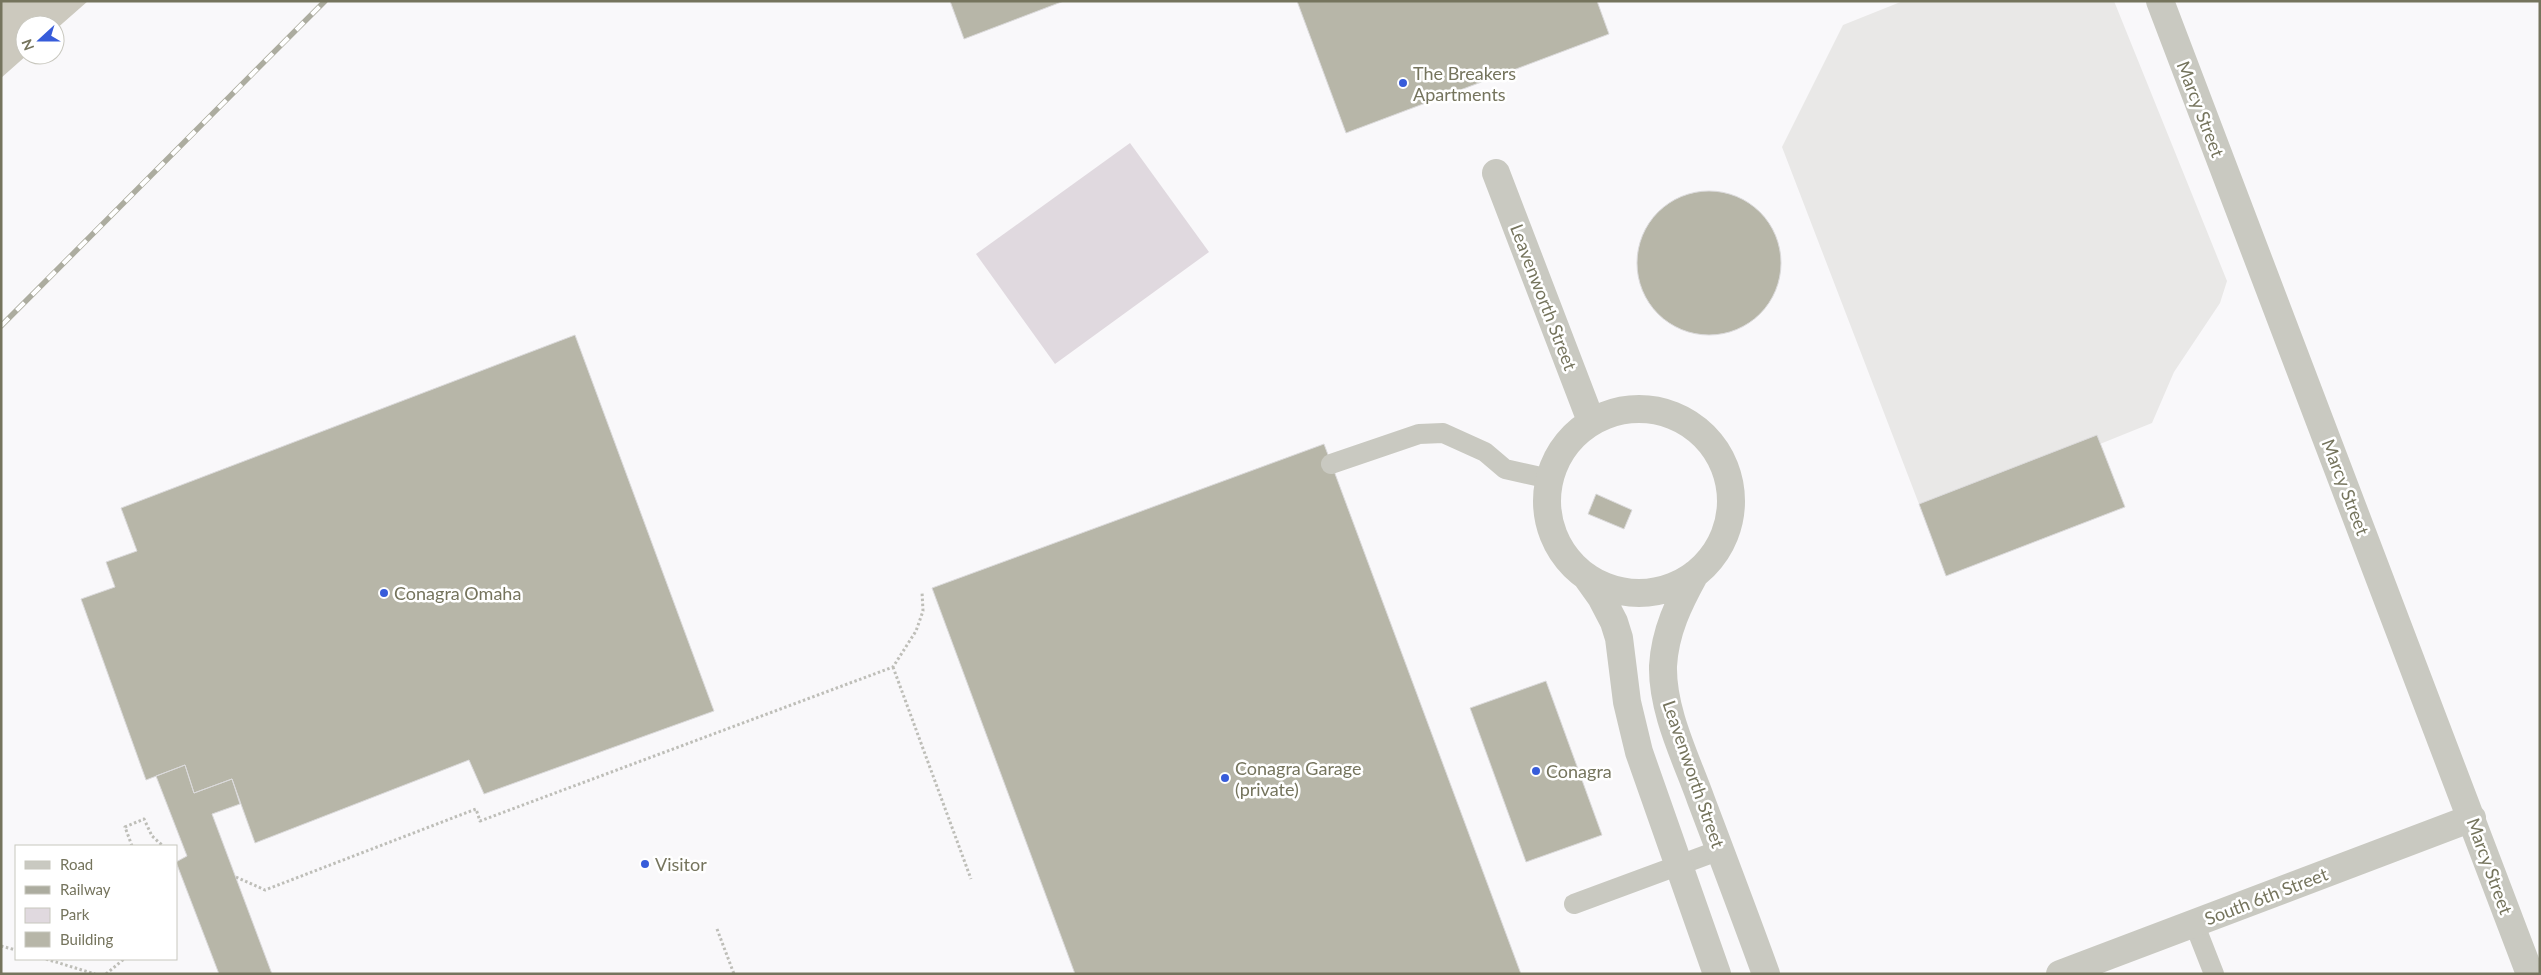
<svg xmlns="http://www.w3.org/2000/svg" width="2541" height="975" font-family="Lato,sans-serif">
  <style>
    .built { fill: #e9e8e7 }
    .green { fill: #e0d9df }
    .water { fill: #ccc9be }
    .building { fill: #b7b6a8; stroke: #dbdadb }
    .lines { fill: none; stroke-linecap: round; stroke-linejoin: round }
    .path { stroke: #bebeb8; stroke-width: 3; stroke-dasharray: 2.5 2.5; stroke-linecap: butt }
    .service { stroke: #c9c9c1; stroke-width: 20 }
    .minor { stroke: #c9c9c1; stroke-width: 28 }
    .rail-casing { stroke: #acac9f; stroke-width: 5.5 }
    .rail { stroke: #fff; stroke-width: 4; stroke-dasharray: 11; stroke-linecap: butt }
    .poi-dot { fill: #375cda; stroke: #fff; stroke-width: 2 }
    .labels { text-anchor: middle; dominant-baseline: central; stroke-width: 5; stroke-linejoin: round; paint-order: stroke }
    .poi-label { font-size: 18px; fill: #75745d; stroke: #fff; text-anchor: start }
    .street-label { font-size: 18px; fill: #75745d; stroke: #fff }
  </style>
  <rect width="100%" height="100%" fill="#f9f8fa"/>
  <path class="built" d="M1903 1H2114L2227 281 2220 303 2174 372 2152 423 2100 444 2097 435 1919 504 1782 147 1843 25Z"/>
  <path class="green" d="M1130 143 1209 252 1055 364 976 254Z"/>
  <path class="water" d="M1 1H88L55 30V25H25V55H27L1 78Z"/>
  <path class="building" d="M950 1H1064L964 39Z
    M1297 1H1597L1609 34 1346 133Z
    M1637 263a72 72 0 1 1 144 0a72 72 0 1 1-144 0Z
    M575 335 714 711 484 794 469 760 255 843 232 779 194 793 185 765 146 780 81 599 115 587 106 562 137 551 121 508Z
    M2097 435 2125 507 1946 576 1919 504Z
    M1324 444 1521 974H1075L932 588Z
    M1596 494 1632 510 1624 529 1588 514Z
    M1546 681 1602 835 1526 862 1470 708Z
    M185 765 194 793 232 779 240 804 212 814 272 974H219L176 862 187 856 156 776Z"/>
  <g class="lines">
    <path class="path" d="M893 667 971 879
      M132 846 125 827 144 819 152 836 163 846
      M236 877 265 890 476 809 480 821 893 667 916 631 923 611 922 592
      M717 929 734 974
      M1 946 16 950
      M46 959 95 974
      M106 974 124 959"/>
    <path class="service" d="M1331 464 1419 434 1443 433 1485 452 1505 469 1550 479
      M1574 904 1720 850
      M2194 923 2214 974"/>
    <path class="minor" d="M2160 1 2530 974
      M1496 173 1591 421
      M1547 501a92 92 0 1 1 184 0a92 92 0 1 1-184 0Z
      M1695 574C1679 603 1665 631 1663 666 1662 711 1686 758 1701 800 1723 858 1745 916 1766 974
      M1586 576 1601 597 1614 622 1619 638 1627 702 1639 752 1717 974
      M2060 974 2472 818"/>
    <g class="rail-casing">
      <path id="rail" d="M1 326 325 1"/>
    </g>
    <use href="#rail" class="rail"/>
  </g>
  <g class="poi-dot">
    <circle cx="1403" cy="83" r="5"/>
    <circle cx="384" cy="593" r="5"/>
    <circle cx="1536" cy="771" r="5"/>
    <circle cx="1225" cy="778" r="5"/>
    <circle cx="645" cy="864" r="5"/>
  </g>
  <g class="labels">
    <g class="poi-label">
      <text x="1413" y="73">The Breakers<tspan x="1413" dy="21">Apartments</tspan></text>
      <text x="394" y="593">Conagra Omaha</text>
      <text x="1235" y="768">Conagra Garage<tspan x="1235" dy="21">(private)</tspan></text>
      <text x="1546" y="771">Conagra</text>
      <text x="655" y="864">Visitor</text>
    </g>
    <g class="street-label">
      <text transform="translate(2201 109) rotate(69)">Marcy Street</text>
      <text transform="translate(1544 297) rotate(69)">Leavenworth Street</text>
      <text transform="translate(2346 487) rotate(69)">Marcy Street</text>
      <text transform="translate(1694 774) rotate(71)">Leavenworth Street</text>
      <text transform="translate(2490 866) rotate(70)">Marcy Street</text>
      <text transform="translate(2266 896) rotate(-21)">South 6th Street</text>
    </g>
  </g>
  <rect width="2541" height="975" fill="none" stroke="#75745d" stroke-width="5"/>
  <rect x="15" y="845" width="162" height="115" fill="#ffffff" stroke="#c8c7be"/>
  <rect x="25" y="861" width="25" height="8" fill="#c9c9c1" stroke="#c8c7be"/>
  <text x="60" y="870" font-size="15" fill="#75745d">Road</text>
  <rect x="25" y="886" width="25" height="8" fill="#acac9f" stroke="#c8c7be"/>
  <text x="60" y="895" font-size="15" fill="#75745d">Railway</text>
  <rect x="25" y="908" width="25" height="15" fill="#e0d9df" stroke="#c8c7be"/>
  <text x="60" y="920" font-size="15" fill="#75745d">Park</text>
  <rect x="25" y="932" width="25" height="15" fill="#b7b6a8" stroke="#c8c7be"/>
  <text x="60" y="945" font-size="15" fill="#75745d">Building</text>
  <g transform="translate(40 40) rotate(249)"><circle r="24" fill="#ffffff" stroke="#c8c7be"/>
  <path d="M0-4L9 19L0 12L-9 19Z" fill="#375cda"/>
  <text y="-8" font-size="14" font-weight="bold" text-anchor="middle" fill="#75745d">N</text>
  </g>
</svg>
